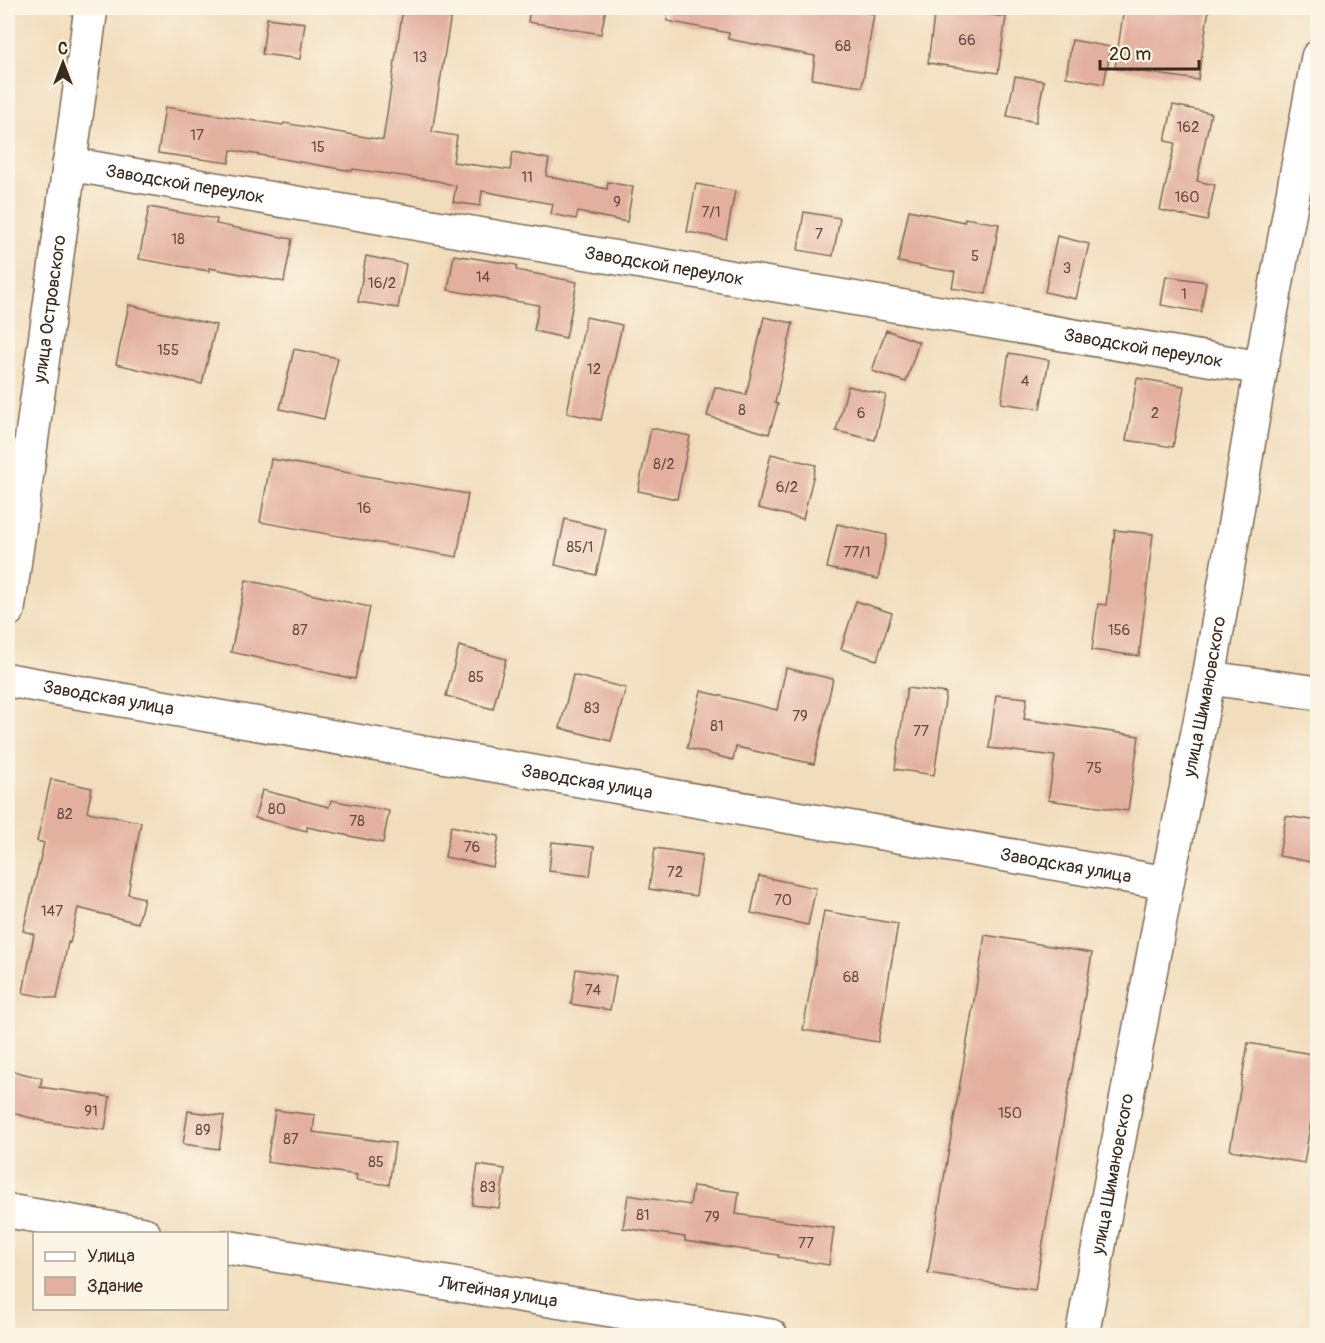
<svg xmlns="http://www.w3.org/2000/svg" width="1325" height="1343" font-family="Pangolin,sans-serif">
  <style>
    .building { fill: #e3b0a0 }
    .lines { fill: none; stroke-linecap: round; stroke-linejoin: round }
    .minor-casing { stroke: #7b6955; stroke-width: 36 }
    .minor { stroke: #fff; stroke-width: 33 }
    .labels { text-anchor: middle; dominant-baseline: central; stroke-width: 4.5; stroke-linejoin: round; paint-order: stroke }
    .number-label { font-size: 15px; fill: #654c3e }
    .street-label { font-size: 18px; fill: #3b2a1e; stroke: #fcf5e5 }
  </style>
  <rect width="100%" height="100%" fill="#fcf5e5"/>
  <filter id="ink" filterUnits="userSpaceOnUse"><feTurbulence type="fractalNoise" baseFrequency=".0167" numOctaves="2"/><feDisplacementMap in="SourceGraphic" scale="12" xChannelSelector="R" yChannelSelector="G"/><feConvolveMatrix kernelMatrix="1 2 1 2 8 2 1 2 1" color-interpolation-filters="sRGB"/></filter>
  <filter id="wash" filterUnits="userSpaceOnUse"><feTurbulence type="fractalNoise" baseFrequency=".008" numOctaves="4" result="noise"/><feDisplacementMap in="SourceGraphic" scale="24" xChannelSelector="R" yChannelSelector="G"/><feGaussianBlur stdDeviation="1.35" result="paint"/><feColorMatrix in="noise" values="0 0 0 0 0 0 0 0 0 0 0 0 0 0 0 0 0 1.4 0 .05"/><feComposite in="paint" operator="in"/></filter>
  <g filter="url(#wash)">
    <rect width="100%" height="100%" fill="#f1ddbc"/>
    <g id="blocks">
      <path class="building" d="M403 8H452L432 132 457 136 453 162 510 170 513 152 549 159 546 176 607 189 608 182 633 187 627 222 578 212 576 219 551 214 553 204 482 191 480 206 453 202 456 186 438 181 353 169 352 171 231 150 229 163 158 153 165 107 283 125 284 123 383 140Z
        M530 8H606L601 34 528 22Z
        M668 8H836L874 14 862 87 812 79 815 56 728 39 729 33 667 21Z
        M935 8 1006 17 998 73 928 63Z
        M1124 8H1209L1198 80 1115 68Z
        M267 18 305 23 300 59 262 54Z
        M1072 40 1111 47 1104 84 1066 77Z
        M1015 76 1044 81 1036 122 1007 116Z
        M1173 105 1211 113 1197 181 1215 185 1207 221 1160 210 1175 143 1165 141Z
        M696 184 735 191 726 239 687 232Z
        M149 207 217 219 216 224 292 239 284 282 209 268V271L139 259Z
        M909 210 964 222 965 218 999 224 986 294 952 288 955 272 898 262Z
        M804 212 840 218 833 256 798 250Z
        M1057 236 1089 244 1076 299 1045 292Z
        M454 255 517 265 516 270 577 282 566 338 534 331 539 305 448 290Z
        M366 256 406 264 398 308 358 302Z
        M1166 276 1206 282 1201 312 1161 305Z
        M129 305 216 325 202 384 116 364Z
        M586 317 622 325 601 420 567 413Z
        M764 317 793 323 775 403 778 404 769 434 707 416 715 387 746 395Z
        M886 330 919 342 906 382 872 371Z
        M294 349 338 358 324 419 280 409Z
        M1009 353 1049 360 1040 409 1001 403Z
        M1137 378 1184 386 1173 447 1126 440Z
        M848 386 886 395 875 440 836 431Z
        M651 428 690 436 677 499 638 491Z
        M771 454 816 465 803 519 758 508Z
        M271 459 468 494 457 557 260 522Z
        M565 519 606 529 596 575 555 565Z
        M837 524 887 535 878 579 827 568Z
        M1115 530 1153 534 1139 656 1092 650 1098 604 1106 605Z
        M246 580 370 607 355 679 231 652Z
        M856 601 892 613 877 660 841 649Z
        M459 646 506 659 493 709 446 696Z
        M786 668 833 679 814 764 736 747 733 760 687 748 701 691 777 710Z
        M573 675 626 688 611 741 560 728Z
        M907 688 946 693 934 775 895 769Z
        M996 695 1027 698 1024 719 1139 736 1128 811 1048 800 1055 756 989 748Z
        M51 779 92 788 87 812 141 822 128 894 144 898 138 923 78 908 70 943 68 942 57 999 23 993 34 934 23 931 44 843 37 841Z
        M262 790 329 807 331 800 389 811 383 843 307 827V831L255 818Z
        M1286 816 1317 821V863L1279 856Z
        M451 826 499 836 493 867 445 857Z
        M552 842 594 847 590 876 549 871Z
        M655 848 702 855 696 896 649 889Z
        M759 876 816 888 808 925 751 913Z
        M824 911 898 924 878 1042 803 1030Z
        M985 935 1092 953 1035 1290 928 1273Z
        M576 969 616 976 610 1010 571 1004Z
        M1248 1043 1317 1055V1084L1304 1163 1230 1150Z
        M8 1070 42 1078 40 1087 110 1097 105 1130 47 1122 8 1112Z
        M275 1110 315 1115 313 1132 395 1143 389 1185 356 1180 357 1175 267 1162Z
        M188 1111 224 1116 219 1149 183 1144Z
        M478 1165 505 1169 499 1208 472 1205Z
        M693 1186 739 1192 736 1214 834 1228 829 1265 778 1257 779 1255 685 1241V1237L623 1228 628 1195 690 1205Z"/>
    </g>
  </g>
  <g filter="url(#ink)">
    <use href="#blocks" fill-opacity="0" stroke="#7b6955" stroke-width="1.5"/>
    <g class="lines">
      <g class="minor-casing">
        <g id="minor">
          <path id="s1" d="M69 164 1261 368"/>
          <path id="s2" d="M8 610 91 8"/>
          <path d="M1209 678 1318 693"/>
          <path id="s3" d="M8 680 1167 883"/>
          <path d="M8 1211 144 1234"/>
          <path id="s4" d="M226 1247 771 1336"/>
          <path id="s5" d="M1082 1336 1167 883 1209 678 1261 368 1318 57"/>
        </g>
      </g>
      <use href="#minor" class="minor"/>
    </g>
  </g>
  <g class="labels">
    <g class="number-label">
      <text x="967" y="40">66</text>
      <text x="843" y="46">68</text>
      <text x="420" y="57">13</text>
      <text x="1188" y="127">162</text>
      <text x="197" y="135">17</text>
      <text x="318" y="147">15</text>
      <text x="527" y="177">11</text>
      <text x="1187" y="197">160</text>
      <text x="617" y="202">9</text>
      <text x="711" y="212">7/1</text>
      <text x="819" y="234">7</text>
      <text x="178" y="239">18</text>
      <text x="975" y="256">5</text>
      <text x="1067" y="268">3</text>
      <text x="483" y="277">14</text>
      <text x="382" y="283">16/2</text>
      <text x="1184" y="294">1</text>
      <text x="168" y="350">155</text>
      <text x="594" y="369">12</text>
      <text x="1025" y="381">4</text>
      <text x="742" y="410">8</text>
      <text x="861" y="413">6</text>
      <text x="1155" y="413">2</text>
      <text x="664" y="464">8/2</text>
      <text x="787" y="487">6/2</text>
      <text x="364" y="508">16</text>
      <text x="580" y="547">85/1</text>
      <text x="857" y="552">77/1</text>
      <text x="300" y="630">87</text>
      <text x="1119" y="630">156</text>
      <text x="476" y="677">85</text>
      <text x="592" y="708">83</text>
      <text x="800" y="716">79</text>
      <text x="717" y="726">81</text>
      <text x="921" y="731">77</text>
      <text x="1094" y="768">75</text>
      <text x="277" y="809">80</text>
      <text x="65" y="814">82</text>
      <text x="357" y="821">78</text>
      <text x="472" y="847">76</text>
      <text x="675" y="872">72</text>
      <text x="783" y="900">70</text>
      <text x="52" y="911">147</text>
      <text x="851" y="977">68</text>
      <text x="593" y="990">74</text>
      <text x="91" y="1111">91</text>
      <text x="1010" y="1113">150</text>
      <text x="203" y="1130">89</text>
      <text x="291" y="1139">87</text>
      <text x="376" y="1162">85</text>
      <text x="488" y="1187">83</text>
      <text x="643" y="1215">81</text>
      <text x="712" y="1217">79</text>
      <text x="806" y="1243">77</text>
    </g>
    <g class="street-label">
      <text stroke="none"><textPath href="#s1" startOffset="118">Заводской переулок</textPath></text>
      <text stroke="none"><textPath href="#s1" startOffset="604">Заводской переулок</textPath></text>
      <text stroke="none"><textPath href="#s2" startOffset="304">улица Островского</textPath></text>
      <text stroke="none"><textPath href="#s1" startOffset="1090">Заводской переулок</textPath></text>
      <text stroke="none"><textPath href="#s3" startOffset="102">Заводская улица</textPath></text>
      <text stroke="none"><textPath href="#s5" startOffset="651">улица Шимановского</textPath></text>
      <text stroke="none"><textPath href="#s3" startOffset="588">Заводская улица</textPath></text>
      <text stroke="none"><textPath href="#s3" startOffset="1074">Заводская улица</textPath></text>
      <text stroke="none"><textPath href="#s5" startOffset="165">улица Шимановского</textPath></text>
      <text stroke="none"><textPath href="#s4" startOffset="276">Литейная улица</textPath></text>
    </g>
  </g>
  <rect width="1325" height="1343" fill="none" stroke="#fcf5e5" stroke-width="30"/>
  <rect x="33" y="1232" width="195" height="78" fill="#fcf5e5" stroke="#afa495" stroke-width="1.5"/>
  <rect x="45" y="1252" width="30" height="9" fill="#ffffff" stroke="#afa495" stroke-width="1.5"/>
  <text x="87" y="1262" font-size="18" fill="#3b2a1e">Улица</text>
  <rect x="45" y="1277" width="30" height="18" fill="#e3b0a0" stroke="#afa495" stroke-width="1.5"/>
  <text x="87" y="1292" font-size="18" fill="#3b2a1e">Здание</text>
  <g transform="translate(63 63)" stroke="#fcf5e5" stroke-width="4.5" paint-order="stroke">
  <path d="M0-4.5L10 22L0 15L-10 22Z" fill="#3b2a1e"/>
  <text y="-9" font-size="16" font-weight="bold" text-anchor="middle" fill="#3b2a1e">С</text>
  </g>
  <path d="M1100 60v9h99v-9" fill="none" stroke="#3b2a1e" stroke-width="3"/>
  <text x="1109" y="60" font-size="18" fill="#3b2a1e" stroke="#fcf5e5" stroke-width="4.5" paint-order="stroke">20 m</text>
</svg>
